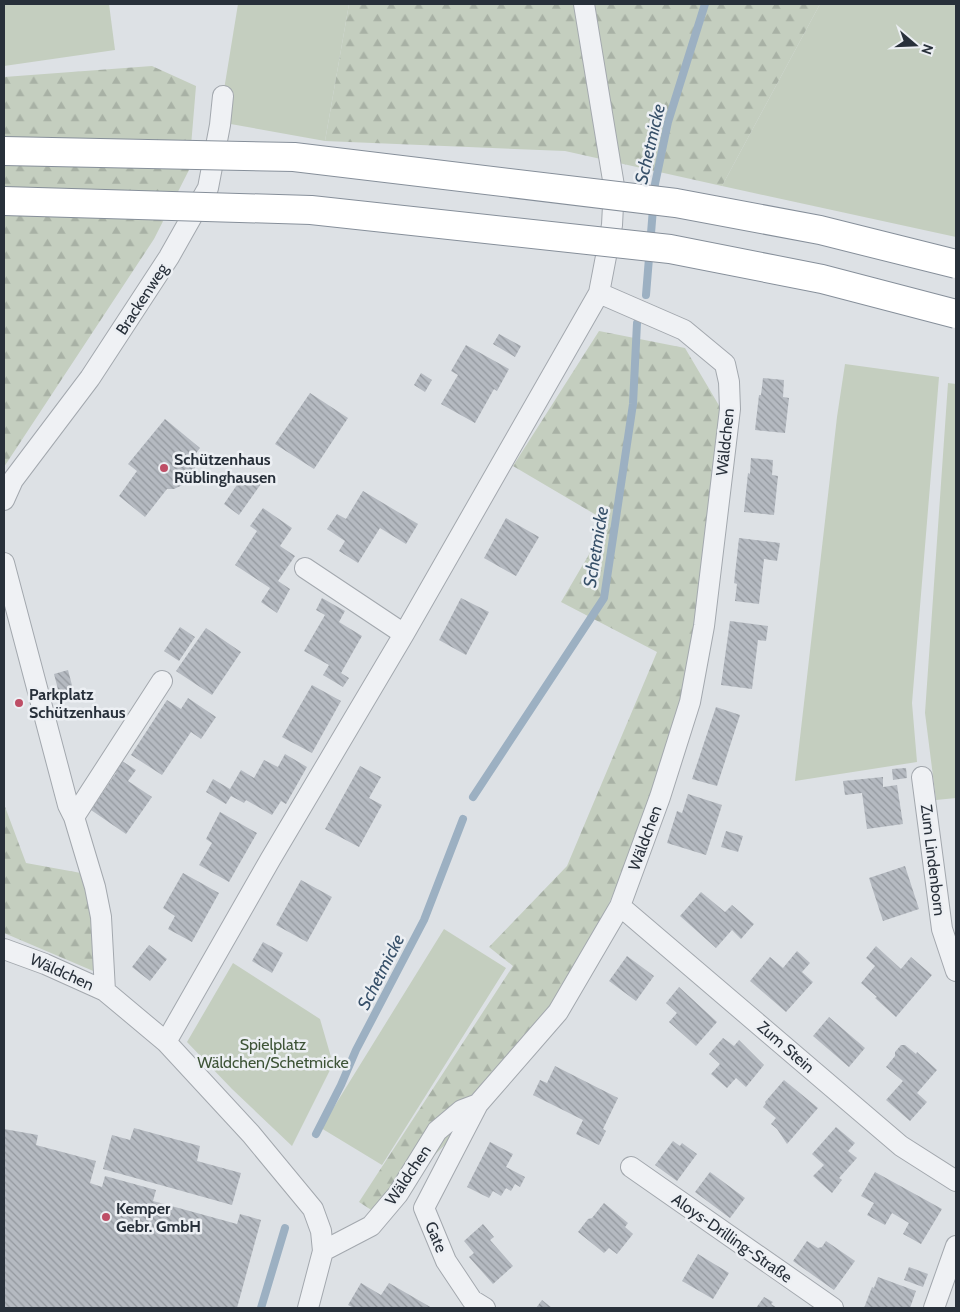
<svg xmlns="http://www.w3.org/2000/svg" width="960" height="1312" font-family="Cabin,sans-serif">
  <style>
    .green { fill: #c4cebf }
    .forest { fill: url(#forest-firs) }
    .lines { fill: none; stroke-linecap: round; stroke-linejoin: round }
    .stream { stroke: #9cb0c2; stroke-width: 8 }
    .building { fill: url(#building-back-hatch) }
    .street-casing { stroke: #a3a8ae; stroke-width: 22 }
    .street { stroke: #eff1f4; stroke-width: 20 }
    .highway-bridge-casing { stroke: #868f9a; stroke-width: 30; stroke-linecap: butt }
    .highway-bridge { stroke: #fff; stroke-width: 28 }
    .poi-dot { fill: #be4e66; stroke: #eceff3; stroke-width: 2 }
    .labels { text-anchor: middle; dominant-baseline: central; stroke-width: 5; stroke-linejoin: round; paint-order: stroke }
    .street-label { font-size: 16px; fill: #28303a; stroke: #eceff3 }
    .poi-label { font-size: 16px; font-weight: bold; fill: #28303a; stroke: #eceff3; text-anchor: start }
    .park-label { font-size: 16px; fill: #3e5437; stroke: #eceff3 }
    .water-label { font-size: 18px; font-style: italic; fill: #375069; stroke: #eceff3 }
  </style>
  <defs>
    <pattern id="forest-firs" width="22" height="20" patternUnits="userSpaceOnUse" patternTransform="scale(1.25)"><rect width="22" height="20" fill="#c4cebf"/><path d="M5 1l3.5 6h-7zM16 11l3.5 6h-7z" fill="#a8b1a5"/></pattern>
    <pattern id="building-back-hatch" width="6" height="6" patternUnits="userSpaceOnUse" patternTransform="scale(1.25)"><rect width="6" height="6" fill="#b5bac1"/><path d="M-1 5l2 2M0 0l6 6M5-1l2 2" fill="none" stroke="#93989e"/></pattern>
  </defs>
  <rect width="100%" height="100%" fill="#dde1e5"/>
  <path class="green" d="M4 4H109L115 50 4 66Z
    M238 4H349L325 141 225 123 223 96Z
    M820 4H956V237L722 186Z
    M845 364 939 377 912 703 917 762 795 781 837 417Z
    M948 383 956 384V798L936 800 925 713Z
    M444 929 506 968 382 1165 321 1128Z
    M233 963 320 1019 333 1064 292 1146 232 1089 187 1042Z"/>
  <path class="forest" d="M349 4H820L722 186 565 151 325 141Z
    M152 66 196 86 189 170 154 239 4 467V77Z
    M599 331 685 348 724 414 693 691 633 851 560 1010 475 1115 376 1213 359 1202 513 966 489 947 567 866 657 652 561 602 608 522 513 466Z
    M4 804 26 863 81 873 94 918 105 976 4 933Z"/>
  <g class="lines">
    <path class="stream" d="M646 295 655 184 668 122 705 4
      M473 797 604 598 633 404 637 323
      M316 1134 341 1085 356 1050 424 920 463 819
      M261 1308 285 1228"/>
  </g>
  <path class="building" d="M499 334 521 346 515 357 493 344Z
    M466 345 509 369 497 391 494 389 475 423 441 404 458 375 451 371Z
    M421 373 432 380 425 392 414 385Z
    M763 378 784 380 783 397 789 398 785 433 755 430 759 395H761Z
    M310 393 348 418 314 469 275 444Z
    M165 419 200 448 194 456 196 464 193 475 187 483 174 489H167L145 517 119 496 137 471 128 464Z
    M751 458 773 460 772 475 778 476 774 515 744 512 748 473 750 474Z
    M245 473 261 484 239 515 224 504Z
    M363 491 418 524 406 544 380 528 358 563 339 551 345 541 327 529 337 514 346 519Z
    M263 508 292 528 280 546 295 556 278 581 290 589 277 613 261 602 270 588 235 565 257 531 250 526Z
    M506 518 539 537 516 576 484 558Z
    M739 538 780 543 777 561 764 559 759 604 735 601 737 584 734 583Z
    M322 598 345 611 339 622 362 636 341 673 349 678 343 687 323 675 329 665 304 651 325 615 316 610Z
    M461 598 489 612 466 655 439 640Z
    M730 621 768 626 766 641 758 640 752 689 721 685Z
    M180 627 195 637 179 661 164 651Z
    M206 628 241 652 212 695 176 671Z
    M68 670 74 693 60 697 54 674Z
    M312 685 341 701 312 753 282 737Z
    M188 698 216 717 201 739 191 732 162 775 131 755 167 700 181 709Z
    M716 707 740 715 717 786 692 779Z
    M285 754 307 767 286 804 281 801 272 815 246 800 244 803 231 796 226 804 206 792 213 779 230 789 241 770 254 778 264 760 278 767Z
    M119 759 136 770 128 781 152 797 126 834 91 810 116 773 111 771Z
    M360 766 381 777 369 798 382 805 359 847 325 829Z
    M906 768 907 778 893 780 892 769Z
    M883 777V787L897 785 903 824 867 829 862 793 845 795 843 781Z
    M688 794 722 805 706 855 667 843 677 811 682 813Z
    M220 812 257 833 229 882 199 865 212 843 206 839Z
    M726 831 743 836 738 852 721 847Z
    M905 866 919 909 883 921 869 878Z
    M183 873 219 893 192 942 168 929 175 916 163 908Z
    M301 880 332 897 307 942 276 925Z
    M701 892 725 912 732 905 754 924 741 939 732 930 716 948 680 916Z
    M263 942 283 953 272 973 252 961Z
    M149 945 167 959 150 981 132 967Z
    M876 946 901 969 911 957 932 975 896 1017 875 998 877 997 861 983 875 966 866 958Z
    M797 951 810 963 802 972 813 982 786 1012 750 981 770 957 783 968Z
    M627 956 654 976 636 1001 609 981Z
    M679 987 717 1022 696 1046 669 1022 677 1013 666 1003Z
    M829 1017 865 1048 849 1067 813 1036Z
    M723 1038 734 1046 739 1040 764 1065 746 1087 736 1078 727 1088 711 1074 720 1064 709 1054Z
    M901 1045H905L916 1054 917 1052 937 1070 917 1093 927 1102 910 1121 886 1100 903 1081 886 1067 895 1056V1052Z
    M555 1066 618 1098 603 1129 606 1131 599 1145 576 1134 583 1120 533 1095 540 1080 547 1083Z
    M784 1080 818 1108 787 1144 777 1129 771 1124 776 1118 763 1107 766 1103 765 1102Z
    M836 1127 855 1143 848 1151 857 1158 839 1178 842 1180 832 1193 813 1176 824 1165 812 1154Z
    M134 1128 200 1146 197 1161 241 1173 232 1205 103 1169 112 1135 130 1140Z
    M4 1129 38 1135 36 1145 96 1161 90 1183 102 1187 105 1176 156 1190 153 1201 237 1224 240 1214 261 1220 237 1308H4Z
    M673 1141 680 1146 682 1143 697 1154 677 1181 655 1165Z
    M490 1142 513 1154 506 1167 525 1177 520 1187 515 1184 511 1191 506 1188 501 1196 493 1191 489 1198 467 1187Z
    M710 1172 745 1198 730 1218 695 1192Z
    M875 1172 942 1209 921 1244 903 1234 909 1223 892 1213 885 1225 867 1215 874 1203 861 1196Z
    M604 1203 628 1223 625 1227 633 1234 617 1254 609 1248 604 1253 578 1232 588 1219 592 1218Z
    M483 1224 494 1237 490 1240 513 1266 493 1284 469 1257 474 1253 464 1241Z
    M807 1241 818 1248 822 1247 826 1241 855 1261 834 1290 793 1261Z
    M698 1254 729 1273 713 1299 682 1281Z
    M909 1267 928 1274 923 1287 904 1280Z
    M878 1277 916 1291 910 1308H864L872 1287 874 1288Z
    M361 1283 381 1295 389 1283 432 1308H354L348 1305Z
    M764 1297 773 1302 771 1304 777 1308H756Z
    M542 1300 552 1308H536Z"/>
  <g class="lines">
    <g class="street-casing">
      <path id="street" d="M4 500 13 480 90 378 169 257 208 188 220 125 223 96
        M4 563 68 805 74 817 95 887 101 917 105 991
        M305 568 404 634
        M922 777 942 929 956 971
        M74 817 162 681
        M620 906 901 1146 956 1181
        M4 949 45 964 105 991 166 1042 251 1134 313 1209 321 1231 323 1251 308 1308
        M166 1042 270 860 404 634 599 293 612 225 614 186 584 4
        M478 1104 424 1208 446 1261 472 1300 485 1308
        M631 1167 833 1308
        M323 1251 371 1226 398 1194 437 1131 462 1110 478 1104 558 1012 620 906 660 797 690 702 704 626 730 409 729 382 725 364 684 330 599 293
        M934 1308 956 1246"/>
    </g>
    <use href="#street" class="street"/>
    <g class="highway-bridge-casing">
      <path id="highway-bridge" d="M4 151 294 157 676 203 820 230 956 264
        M4 201 311 210 670 249 822 279 956 314"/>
    </g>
    <use href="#highway-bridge" class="highway-bridge"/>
  </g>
  <g class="poi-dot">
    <circle cx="164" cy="468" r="5"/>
    <circle cx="19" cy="703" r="5"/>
    <circle cx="106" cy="1217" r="5"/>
  </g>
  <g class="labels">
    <g class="street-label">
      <text transform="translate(142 299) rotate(-57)">Brackenweg</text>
      <text transform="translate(725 442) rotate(-84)">Wäldchen</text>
      <text transform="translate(645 838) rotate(-70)">Wäldchen</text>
      <text transform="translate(933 860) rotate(83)">Zum Lindenborn</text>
      <text transform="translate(62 972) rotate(24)">Wäldchen</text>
      <text transform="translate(786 1047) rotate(41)">Zum Stein</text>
      <text transform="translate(408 1175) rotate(-56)">Wäldchen</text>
      <text transform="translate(436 1237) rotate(67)">Gate</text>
      <text transform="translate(732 1238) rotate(35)">Aloys-Drilling-Straße</text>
    </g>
    <g class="poi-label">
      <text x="174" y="459">Schützenhaus<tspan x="174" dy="18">Rüblinghausen</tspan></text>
      <text x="29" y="694">Parkplatz<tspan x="29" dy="18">Schützenhaus</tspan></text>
      <text x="116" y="1208">Kemper<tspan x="116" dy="18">Gebr. GmbH</tspan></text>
    </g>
    <g class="park-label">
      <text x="273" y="1044">Spielplatz<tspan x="273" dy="18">Wäldchen/Schetmicke</tspan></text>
    </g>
    <g class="water-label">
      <text transform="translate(650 144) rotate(-77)">Schetmicke</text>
      <text transform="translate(596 547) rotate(-81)">Schetmicke</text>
      <text transform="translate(381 972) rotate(-63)">Schetmicke</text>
    </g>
  </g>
  <rect width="960" height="1312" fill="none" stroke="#28303a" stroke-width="10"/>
  <g transform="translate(915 45) rotate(109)" stroke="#eceff3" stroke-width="4" paint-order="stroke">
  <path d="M0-4L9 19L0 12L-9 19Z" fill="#28303a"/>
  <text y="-8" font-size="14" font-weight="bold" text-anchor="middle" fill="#28303a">N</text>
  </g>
</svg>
